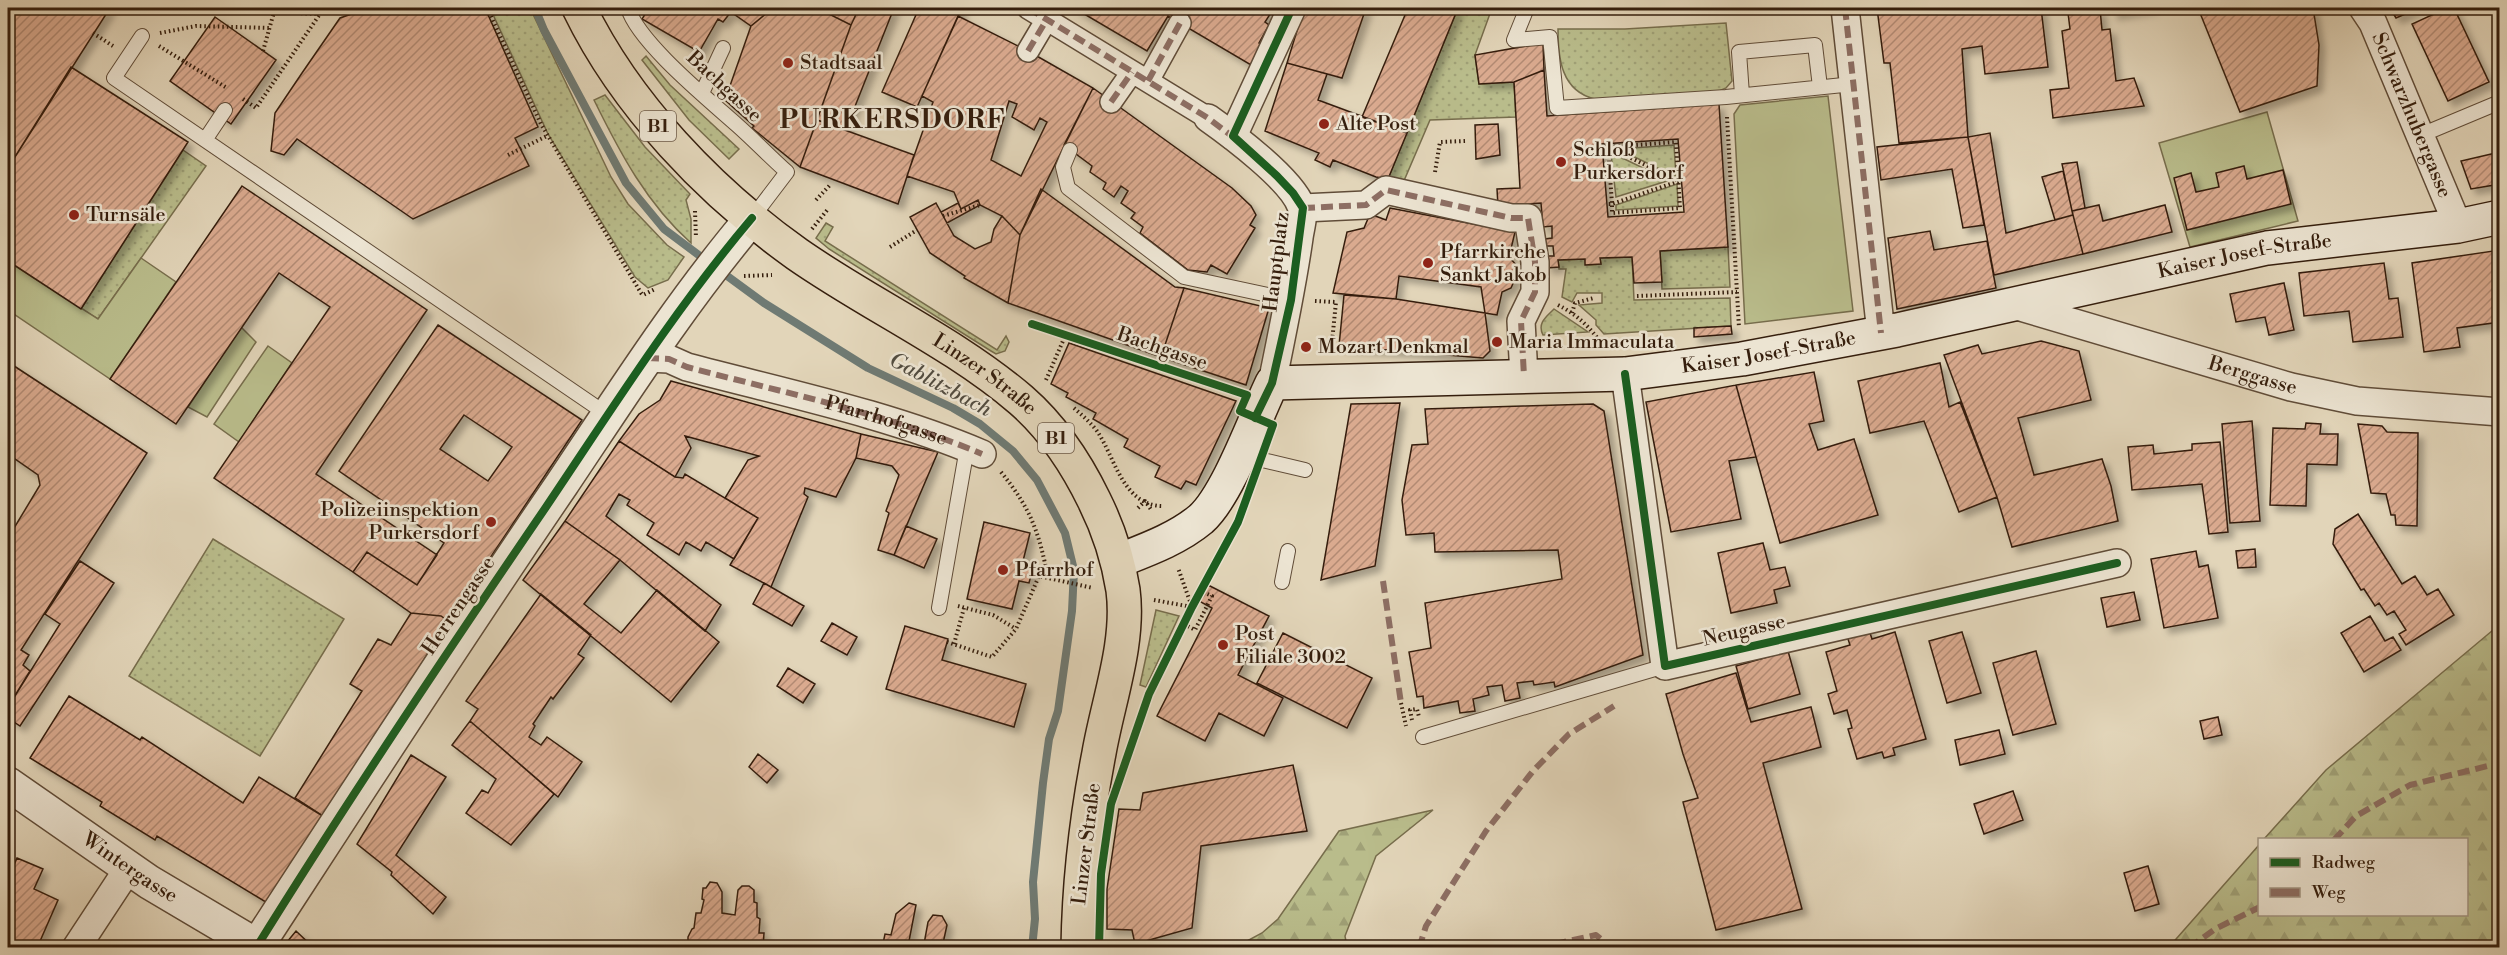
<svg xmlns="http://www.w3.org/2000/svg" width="2507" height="955" font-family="'Libre Bodoni',serif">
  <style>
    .grass { fill: url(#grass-dots); stroke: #776d4c; stroke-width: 1.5 }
    .forest { fill: url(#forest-firs); stroke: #776d4c; stroke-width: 1.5 }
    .garden { fill: #b9bc8b; stroke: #776d4c; stroke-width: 1.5 }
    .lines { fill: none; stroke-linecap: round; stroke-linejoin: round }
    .stream { stroke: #6f7a73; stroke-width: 8 }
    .building { fill: url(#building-hatch); stroke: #351e0d; stroke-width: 1.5; fill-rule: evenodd; filter: url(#shadow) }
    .service-casing { stroke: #604c38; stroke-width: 16 }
    .pedestrian-casing { stroke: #604c38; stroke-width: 24 }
    .minor-casing { stroke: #604c38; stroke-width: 30 }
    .tertiary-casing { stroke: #604c38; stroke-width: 36 }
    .secondary-casing { stroke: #351e0d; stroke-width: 36 }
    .primary-casing { stroke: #351e0d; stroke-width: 36 }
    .path { stroke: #351e0d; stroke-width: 4; stroke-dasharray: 1.5 3; stroke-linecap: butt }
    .service { stroke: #ece4d2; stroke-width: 14 }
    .pedestrian { stroke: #ece4d2; stroke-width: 21 }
    .minor { stroke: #ece4d2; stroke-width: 27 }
    .tertiary { stroke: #ece4d2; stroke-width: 33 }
    .secondary { stroke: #ece4d2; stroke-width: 33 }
    .primary { stroke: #e2d5b9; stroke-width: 33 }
    .quiet { stroke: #8d6e63; stroke-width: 6; stroke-dasharray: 12 6; stroke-linecap: butt }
    .cycleway-casing { stroke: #ece4d2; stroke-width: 11 }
    .cycleway { stroke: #1b5e20; stroke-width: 8 }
    .poi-dot { fill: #8f2418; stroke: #ece4d2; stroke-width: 2 }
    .labels { text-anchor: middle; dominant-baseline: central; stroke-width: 5; stroke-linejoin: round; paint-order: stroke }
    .shield { fill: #ece4d2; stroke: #6c5948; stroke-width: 1.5 }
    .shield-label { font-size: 18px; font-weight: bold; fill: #351e0d }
    .poi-label { font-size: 20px; fill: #351e0d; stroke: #ece4d2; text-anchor: start }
    .street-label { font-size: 20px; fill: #351e0d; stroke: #ece4d2 }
    .water-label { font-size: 21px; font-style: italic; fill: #524c40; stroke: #ece4d2 }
    .district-label { font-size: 26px; font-weight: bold; letter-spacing: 1.5px; fill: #351e0d; stroke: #ece4d2 }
  </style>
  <defs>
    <pattern id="grass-dots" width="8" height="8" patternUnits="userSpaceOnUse" patternTransform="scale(1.5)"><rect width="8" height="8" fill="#b9bc8b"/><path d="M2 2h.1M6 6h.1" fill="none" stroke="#a0a177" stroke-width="1.8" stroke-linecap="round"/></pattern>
    <pattern id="forest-firs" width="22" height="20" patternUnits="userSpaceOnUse" patternTransform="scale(1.5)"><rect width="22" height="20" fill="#b9bc8b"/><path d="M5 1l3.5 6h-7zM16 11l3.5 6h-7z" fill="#a0a177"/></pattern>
    <pattern id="building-hatch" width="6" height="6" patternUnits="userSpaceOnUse" patternTransform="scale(1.5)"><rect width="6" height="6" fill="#daaa8f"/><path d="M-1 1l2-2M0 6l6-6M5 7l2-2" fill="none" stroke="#b28a73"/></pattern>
    <filter id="shadow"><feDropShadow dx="5.5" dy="5.5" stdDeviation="3" flood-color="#0004"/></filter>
  </defs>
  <rect width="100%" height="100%" fill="#e2d5b9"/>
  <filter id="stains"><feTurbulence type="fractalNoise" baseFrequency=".00333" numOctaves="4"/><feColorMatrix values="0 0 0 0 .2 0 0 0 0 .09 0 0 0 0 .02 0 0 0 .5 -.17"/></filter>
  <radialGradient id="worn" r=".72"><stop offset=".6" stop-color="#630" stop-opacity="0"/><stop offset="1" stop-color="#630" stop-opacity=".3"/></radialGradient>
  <path class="grass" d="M490 8H530L611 177 628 204 667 245 684 257 668 280 648 288 635 277 548 134Z
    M1458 8H1492L1475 55 1479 84 1514 82 1516 117 1430 120 1403 183 1388 179Z
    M1726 23 1732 81 1726 88 1717 92 1595 99C1561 91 1558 58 1558 29H1625Z
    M646 56 670 85 739 149 729 159 689 120 642 60Z
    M605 95 645 147 690 194 686 200 691 219V243C647 204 620 153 594 100Z
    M1674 145 1676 177 1618 149Z
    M183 150 206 166 98 319 81 309Z
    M1612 153 1666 179 1667 181 1616 197 1611 154Z
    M1677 184 1678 206 1616 210V205Z
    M826 223 833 227 825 241 997 350 1006 336 1009 342 1005 351 996 354 991 351 829 249 816 238Z
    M1728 247 1730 287 1662 289 1660 251Z
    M1632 257 1634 300 1730 298 1731 326 1604 334 1596 325V320L1579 305 1602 303V293H1577L1572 302 1562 297 1566 269H1559L1558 260 1585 259 1586 265 1601 264 1600 258Z
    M1554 309 1588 332 1543 335C1537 323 1546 317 1554 309Z
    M213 539 344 619 260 756 129 676Z
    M1156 610 1179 616 1146 687 1140 685Z"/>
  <path class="forest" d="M2499 625V947H2169L2259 845 2260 914H2466V840L2264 839 2326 770Z
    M1433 810 1376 856 1345 936 1347 947H1236L1262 933 1278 919 1339 831Z"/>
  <path class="garden" d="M1828 96 1853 311 1745 324 1734 114 1740 105Z
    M2267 112 2298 221 2190 247 2159 143Z
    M141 258 176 282 110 379 8 310V261L98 319Z
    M241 327 256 342 207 417 188 407Z
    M268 346 292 363 239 442 214 424Z"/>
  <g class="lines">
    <path class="stream" d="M535 8 544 30 626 183 664 229 708 262
      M719 270 764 303 868 368 953 408 980 424 1013 451 1037 480 1065 533 1074 570 1072 611 1058 711 1049 739 1043 783 1033 882 1035 919 1032 948"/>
  </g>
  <path class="building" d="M10 8H110L8 168V11Z
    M369 8H485L538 127 515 138 529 166 413 219 297 139 284 155 271 151 275 113 302 73 340 18Z
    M649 8H734L723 22 718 19 699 52 642 19Z
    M734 8H769L768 12 751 26 731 12Z
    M769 8H817L851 25 800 167 752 128 754 126 725 100 751 26 768 12Z
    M817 8H859L851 25Z
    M859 8H894L846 129 817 120 851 25Z
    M919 8H962L917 107 882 92Z
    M1074 8H1274L1265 22 1269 25 1259 43 1262 45 1251 65 1168 16 1147 51Z
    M1304 8H1366L1342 78 1287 63Z
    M1408 8H1458L1407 133 1362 117Z
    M1877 8H2041L2048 67 1985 74 1982 46 1962 49 1968 137 1899 143 1890 63H1884Z
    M2112 8H2153L2113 14Z
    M2198 8H2313L2319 45 2317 86 2240 112Z
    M2390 8H2419L2396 18Z
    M2447 8H2454L2489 82 2448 101 2412 24Z
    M2100 9 2102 30 2110 29 2116 81 2134 78 2144 106 2053 118 2050 90 2069 88 2062 31 2070 29 2068 13Z
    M958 16 1028 51 1093 88 1020 235 1002 216 980 205 978 200 961 209 954 192 907 176 933 102 922 96ZM1009 101 1017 104 1012 117 1034 130 1040 118 1047 122 1021 176 991 160Z
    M215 17 276 60 231 124 170 81Z
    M1543 43 1544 70 1514 82 1479 84 1475 55Z
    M1287 63 1327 74 1318 100 1407 133 1388 179 1376 177 1333 160 1330 167 1315 160 1319 153 1265 131Z
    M71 67 188 142 81 309 8 261V168Z
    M1544 70 1547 116 1719 104 1728 247 1660 251 1662 282 1634 283 1632 257 1600 258 1601 264 1585 265V259L1558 260 1559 267 1547 268 1546 256H1554L1553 246H1546L1545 239 1552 238V226L1543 227 1541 203 1498 206 1497 189 1520 188 1514 82ZM1678 139 1684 212 1608 217 1602 144Z
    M1093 88 1232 188 1251 206 1256 215 1250 225 1255 228 1227 274 1211 265 1207 272 1188 270 1140 233 1143 227 1131 218 1135 213 1121 203 1128 191 1121 186 1114 197 1103 189 1106 183 1090 172 1092 166 1064 145Z
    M817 120 914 155 898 204 800 167Z
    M1498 124 1500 155 1476 159 1475 125Z
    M1990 133 2006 233 2073 215 2083 254 1994 275 1968 137Z
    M1968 137 1984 225 1963 228 1952 169 1881 180 1877 147Z
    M2500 152V184L2471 189 2461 161Z
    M2077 162 2085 208 2072 211 2062 164Z
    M2244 166 2247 179 2283 170 2291 204 2187 230 2174 178 2191 173 2196 192 2219 187 2216 173Z
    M2063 171 2073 215 2055 220 2042 177Z
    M242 186 427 310 316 474 437 555 417 585 367 552 353 572 214 478 330 307 279 273 176 424 110 379Z
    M1041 189 1175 287 1184 288 1161 357 1008 303 1020 235Z
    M978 200 980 205 947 223 941 212 958 203 961 209Z
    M936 203 954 236 975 249 991 242 994 229 1002 216 1020 235 1008 303 964 278 965 276 930 253 910 217Z
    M2099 205 2103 221 2165 205 2172 232 2083 254 2072 211Z
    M1390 208 1515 232 1509 257 1518 267V272L1511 288 1502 292 1497 315 1485 313 1481 287 1399 276 1396 299 1333 293 1347 232 1364 228 1370 214 1386 220Z
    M1930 231 1934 250 1987 241 1996 288 1897 309 1888 238Z
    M2500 250V322L2457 328 2460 347 2424 352 2412 263Z
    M2384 263 2389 299 2398 298 2403 337 2353 342 2349 311 2304 316 2299 273Z
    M2284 283 2294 330 2269 335 2265 317 2236 322 2230 294Z
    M1184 288 1269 308 1246 385 1161 357Z
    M1344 295 1396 299 1485 313 1490 351 1483 358 1339 346Z
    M438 325 582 420 448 621 441 616 411 613 353 572 367 552 417 585 444 543 339 471ZM464 415 512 447 488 481 440 449Z
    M1731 326 1732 334 1694 337V328Z
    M2041 341 2079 351 2091 400 2018 418 2034 475 2102 459 2111 486 2118 521 2012 547 1997 497 1944 355 1978 345 1982 354Z
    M1069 343 1236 401 1196 485 1186 481 1181 489 1155 477 1160 466 1124 447 1128 439 1093 419 1096 413 1066 397 1068 393 1051 384Z
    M8 362 147 453 21 650 29 655 23 665 30 671 8 707V538L40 485 38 475 8 454Z
    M1940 363 1949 407 1960 402 1997 497 1959 512 1924 421 1870 433 1858 381Z
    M1814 372 1824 421 1809 424 1818 450 1854 439 1878 515 1780 543 1736 385Z
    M671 381 861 434 856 458 836 497 805 488 804 494 808 497 771 587 730 565 758 518 725 498 748 460 759 456 685 436 691 448 675 477 619 441 639 414 660 400Z
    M1736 385 1756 457 1729 461 1741 519 1671 532 1646 402Z
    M1400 403 1375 566 1321 580 1351 404Z
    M1593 404 1604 411 1643 655 1555 687 1554 682 1534 685 1533 681 1517 683 1520 698 1505 701 1502 685 1487 687 1489 695 1473 699 1475 711 1460 713 1458 701 1424 708 1423 696 1417 697 1409 652 1431 648 1425 603 1562 579 1558 550 1435 552 1434 533 1406 535 1402 500 1412 445 1428 444 1425 409Z
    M2252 421 2260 521 2230 523 2222 424Z
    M2306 423 2321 424 2320 434H2338L2337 465 2307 464 2306 506 2270 505 2273 428 2305 429Z
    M2358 424 2382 426 2387 432 2418 433 2417 526 2396 525 2395 515H2391L2386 494 2371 493Z
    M861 434 938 452 894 555 878 550 889 513 886 511 899 475 892 466 856 458Z
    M619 441 675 477 683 478 685 474 758 518 734 559 706 542 701 551 686 542 679 555 647 535 654 523 627 505 630 500 619 494 606 516 721 605 705 631 620 560 565 521Z
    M2220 442 2228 532 2209 534 2202 484 2132 490 2128 447 2153 445 2154 454 2192 450V444Z
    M2358 514 2402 584 2415 576 2427 595 2438 589 2454 615 2406 645 2399 634 2406 630 2394 611 2387 615 2379 603 2375 606 2364 589 2361 590 2333 544 2335 529Z
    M565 521 620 560 584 604 621 633 657 590 719 642 671 702 523 580Z
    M984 522 1030 533 1023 561 1034 564 1029 583 1019 581 1012 609 967 599Z
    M906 526 937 539 924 568 894 555Z
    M1763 543 1770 570 1785 567 1790 586 1774 590 1777 603 1731 613 1718 553Z
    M2255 549 2256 567 2238 568 2236 551Z
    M2196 551 2199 567 2208 565 2218 618 2164 628 2151 559Z
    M80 561 114 583 20 726 8 718V707L60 624 45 614Z
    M764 583 804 606 792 626 753 604Z
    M1208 585 1269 616 1238 675 1283 698 1264 736 1219 713 1205 741 1157 716 1212 608 1199 601Z
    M2134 592 2140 620 2107 627 2101 598Z
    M541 594 591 635 578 654 584 658 553 699 551 697 533 724 535 726 529 737 541 745 547 737 582 762 558 797 470 721 478 709 466 701Z
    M411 613 441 616 448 621 326 818 295 798 362 691 350 684 378 639 391 645Z
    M2370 616 2385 641 2393 637 2401 650 2364 672 2341 633Z
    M832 623 857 637 847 655 821 641Z
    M905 626 948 639 942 660 1026 684 1014 727 886 689Z
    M1868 627 1872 639 1895 632 1926 739 1893 748 1895 755 1884 758 1882 752 1857 759 1848 729 1852 728 1847 710 1834 714 1828 694 1837 691 1826 652 1850 645 1846 633Z
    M1962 632 1981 693 1947 703 1929 641Z
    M1283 633 1372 678 1347 728 1257 683Z
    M1788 651 1800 694 1748 709 1736 666Z
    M2036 651 2056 724 2013 735 1993 663Z
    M788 668 815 684 803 703 777 686Z
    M1736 673 1751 722 1811 707 1821 747 1763 763 1802 909 1716 930 1683 802 1698 798 1683 754 1666 694Z
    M69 696 140 740 142 737 243 803 259 777 326 818 269 904 157 836 155 840 100 806 102 802 30 758Z
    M2218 717 2222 735 2204 739 2200 721Z
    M470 721 554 794 511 845 466 813 482 790 488 793 496 779 452 745Z
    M1999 730 2005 754 1960 765 1955 740Z
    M758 754 778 770 767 783 749 767Z
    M411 755 446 777 396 855 446 897 433 914 391 875 392 872 357 844Z
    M1293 765 1307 831 1201 846 1192 928 1135 944 1132 930 1107 929V889L1119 809 1140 810 1143 793Z
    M2013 791 2023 820 1984 834 1974 804Z
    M17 858 43 869 34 889 58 900 37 948H24L13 943 10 948H8V879Z
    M2148 866 2159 904 2135 911 2124 873Z
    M710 882 717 883 722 892V913L735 915 738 890 742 886H749L754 890V902L757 903V917L760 919 759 933H764L763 948H684V944L688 945V937L692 929 694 928 696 913H701L704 900 702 899 703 888H706Z
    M909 903 916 905 909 941 924 944 928 922 933 915 942 916 947 925 942 948H882L885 934 891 935 896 914Z
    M296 931 314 948H282Z"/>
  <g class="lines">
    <g class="service-casing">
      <path id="service" d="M628 8C638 42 708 99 737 125 754 140 770 157 787 172L752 218
        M1527 8 1514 40 1550 37 1557 108 1726 97 1853 84
        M142 36 114 78 608 415
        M702 93 723 48
        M1742 95 1739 52 1815 45 1820 87
        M2421 135 2500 102
        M205 140 225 110
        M1070 150 1063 167 1068 188 1184 277 1291 300
        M1241 455 1305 470
        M1282 582 1288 551
        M939 608 967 448
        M1423 737 1665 666"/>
    </g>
    <g class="pedestrian-casing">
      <path id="pedestrian" d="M1028 8 1208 118
        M1028 51 1047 19
        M1148 81 1180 23
        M1111 102 1132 72"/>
    </g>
    <g class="minor-casing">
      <g id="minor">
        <path d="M1845 8 1881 333"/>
        <path id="s1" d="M2363 8 2373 23 2458 226"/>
        <path d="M1208 118C1232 135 1291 179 1301 206 1305 214 1300 229 1299 238 1292 287 1282 335 1272 383"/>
        <path d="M1233 136 1292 8"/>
        <path d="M1303 208 1366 205 1386 190 1511 218H1528L1535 262V292L1521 321 1524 376"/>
        <path id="s2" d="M2014 305 2291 387 2357 401 2500 412"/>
        <path id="s3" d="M647 358 669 359 687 367C785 393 888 414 982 454"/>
        <path d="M1625 374 1665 666 2117 563"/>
        <path d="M76 948 128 869"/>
      </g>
    </g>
    <g class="tertiary-casing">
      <g id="tertiary">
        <path id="s4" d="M8 784 149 882 257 946C358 791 458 636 562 484 623 393 681 302 752 218"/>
      </g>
    </g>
    <g class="secondary-casing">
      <g id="secondary">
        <path id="s5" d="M1118 561C1146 550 1177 539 1201 519 1228 495 1255 418 1272 383L1625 374 1742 359 1897 330 2267 248 2458 226 2500 217"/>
      </g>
    </g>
    <g class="primary-casing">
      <g id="primary">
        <path id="s6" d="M579 8C626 105 710 192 797 254 870 305 953 342 1021 400 1052 427 1076 463 1094 500 1108 528 1118 558 1123 590 1130 643 1108 701 1099 753 1086 820 1079 880 1078 948"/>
      </g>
    </g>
    <path class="path" d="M487 8 541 124 641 293 643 295 655 289
      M106 13 274 12
      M93 33 113 46
      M160 33 196 26 271 28
      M159 46 227 88
      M263 51 274 12 319 14
      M243 99 256 108 324 8
      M1727 117 1739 328
      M1596 148 1676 142 1680 208 1612 213V204L1608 147 1679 181 1612 204H1607
      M508 155 547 136
      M1435 172 1440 142 1465 141
      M816 200 830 185
      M695 211 696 238
      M943 216 980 205
      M812 229 828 209
      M890 247 917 230
      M744 276 772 275
      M1637 296 1737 292
      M1315 301 1336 302 1331 352
      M1558 305C1576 314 1589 326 1601 343
      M1572 313 1575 303 1594 298
      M1046 380 1066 334
      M1074 408C1082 415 1090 422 1097 431 1115 457 1123 507 1164 506
      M1001 472C1031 509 1039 532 1048 578
      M1138 508 1145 501 1152 511
      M1154 600 1192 607 1178 568
      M958 606 993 615 1016 629
      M1184 624 1195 630 1212 596 1201 591
      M947 642 992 657 1016 629 1039 576 1093 588
      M954 644 964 608
      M1401 703 1406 726
      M1412 720 1410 710 1417 709 1419 717"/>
    <use href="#service" class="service"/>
    <use href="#pedestrian" class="pedestrian"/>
    <use href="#minor" class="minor"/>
    <use href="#tertiary" class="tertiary"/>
    <use href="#secondary" class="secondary"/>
    <use href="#primary" class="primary"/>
    <path class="quiet" d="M1028 8 1208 118 1237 140
      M1845 8 1881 333
      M1028 51 1047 19
      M1148 81 1180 23
      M1111 102 1132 72
      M1303 208 1366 205 1386 190 1511 218H1528L1535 262V292L1521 321 1524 376
      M647 358 669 359 687 367C785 393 888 414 982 454
      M1383 581 1401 703
      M2334 840 2356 816 2410 785 2500 763
      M1419 948 1426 926 1486 831 1533 771 1569 734 1614 706
      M1537 948 1596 935 1601 939 1600 948
      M2189 948 2215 929 2260 907"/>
    <g class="cycleway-casing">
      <path id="cycleway" d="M1032 324 1247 395 1240 411 1273 425 1238 522 1192 607 1149 694 1111 804 1101 874 1099 948
        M1625 374 1665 666 2117 563
        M1255 418 1272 383 1291 300 1303 208 1293 193 1277 176 1233 136 1292 8
        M256 948C349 798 447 652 546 507 612 409 675 309 752 218"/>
    </g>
    <use href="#cycleway" class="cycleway"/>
  </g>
  <g class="poi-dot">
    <circle cx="788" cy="63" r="6"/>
    <circle cx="1324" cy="124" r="6"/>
    <circle cx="1561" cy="162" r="6"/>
    <circle cx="74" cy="215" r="6"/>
    <circle cx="1428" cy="263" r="6"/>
    <circle cx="1497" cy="342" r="6"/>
    <circle cx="1306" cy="347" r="6"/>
    <circle cx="491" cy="522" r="6"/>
    <circle cx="1003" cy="570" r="6"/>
    <circle cx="1223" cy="645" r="6"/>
  </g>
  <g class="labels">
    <g class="shield">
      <rect x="640" y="111" width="36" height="30" rx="4.5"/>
      <rect x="1038" y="423" width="36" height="30" rx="4.5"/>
    </g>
    <g class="shield-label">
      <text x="658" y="126">B1</text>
      <text x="1056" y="438">B1</text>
    </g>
    <g class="poi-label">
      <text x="800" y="63">Stadtsaal</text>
      <text x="1336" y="124">Alte Post</text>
      <text x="1573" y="150">Schloß<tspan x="1573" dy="23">Purkersdorf</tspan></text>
      <text x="86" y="215">Turnsäle</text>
      <text x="1440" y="252">Pfarrkirche<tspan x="1440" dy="23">Sankt Jakob</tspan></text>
      <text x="1509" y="342">Maria Immaculata</text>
      <text x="1318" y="347">Mozart Denkmal</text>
      <text x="479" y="510" text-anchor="end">Polizeiinspektion<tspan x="479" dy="23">Purkersdorf</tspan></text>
      <text x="1015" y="570">Pfarrhof</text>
      <text x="1235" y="634">Post<tspan x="1235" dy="23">Filiale 3002</tspan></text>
    </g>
    <g class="street-label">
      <text transform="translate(724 87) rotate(43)">Bachgasse</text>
      <text stroke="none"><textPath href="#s1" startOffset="118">Schwarzhubergasse</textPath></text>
      <text stroke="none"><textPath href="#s5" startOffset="1232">Kaiser Josef-Straße</textPath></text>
      <text transform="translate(1277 262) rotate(-83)">Hauptplatz</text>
      <text transform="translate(1162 349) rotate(19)">Bachgasse</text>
      <text stroke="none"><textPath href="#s5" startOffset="746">Kaiser Josef-Straße</textPath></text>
      <text stroke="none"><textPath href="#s2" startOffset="249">Berggasse</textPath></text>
      <text stroke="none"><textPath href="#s6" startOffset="555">Linzer Straße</textPath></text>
      <text stroke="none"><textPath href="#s3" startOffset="248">Pfarrhofgasse</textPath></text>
      <text transform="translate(459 606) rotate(-56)">Herrengasse</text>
      <text transform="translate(1744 631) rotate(-13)">Neugasse</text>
      <text transform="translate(1087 844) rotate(-83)">Linzer Straße</text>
      <text stroke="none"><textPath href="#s4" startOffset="148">Wintergasse</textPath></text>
    </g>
    <g class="water-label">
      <text transform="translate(940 385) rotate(28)">Gablitzbach</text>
    </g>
    <g class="district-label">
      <text x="893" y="120">PURKERSDORF</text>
    </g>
  </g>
  <rect width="2507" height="955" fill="none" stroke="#e2d5b9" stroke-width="30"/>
  <rect x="9" y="9" width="2489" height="937" fill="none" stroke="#351e0d" stroke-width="3"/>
  <rect x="15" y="15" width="2477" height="925" fill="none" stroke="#351e0d" stroke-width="1.5"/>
  <rect x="2258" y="838" width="210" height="78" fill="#ece4d2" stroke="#a39583" stroke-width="1.5"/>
  <rect x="2270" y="858" width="30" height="9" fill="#1b5e20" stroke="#a39583" stroke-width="1.5"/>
  <text x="2312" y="868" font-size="18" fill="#351e0d">Radweg</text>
  <rect x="2270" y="888" width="30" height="9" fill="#8d6e63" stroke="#a39583" stroke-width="1.5"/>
  <text x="2312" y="898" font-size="18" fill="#351e0d">Weg</text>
  <rect width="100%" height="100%" filter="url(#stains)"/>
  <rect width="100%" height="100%" fill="url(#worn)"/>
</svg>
